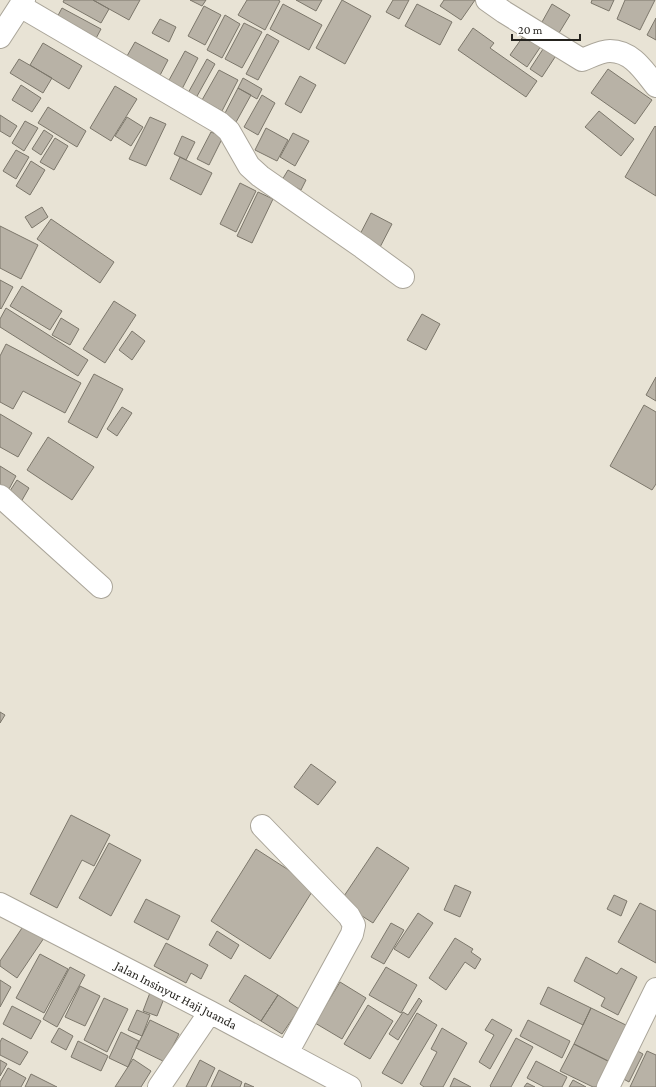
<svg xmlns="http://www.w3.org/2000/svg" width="656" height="1087" font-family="'Crimson Pro',serif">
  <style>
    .building { fill: #b8b2a6; stroke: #7c776b }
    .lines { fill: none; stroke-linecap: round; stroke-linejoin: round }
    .minor-casing { stroke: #aaa599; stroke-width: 24 }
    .minor { stroke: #fff; stroke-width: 22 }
    .labels { text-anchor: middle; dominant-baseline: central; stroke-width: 3.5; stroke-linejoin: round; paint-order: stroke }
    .street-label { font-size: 13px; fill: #25231e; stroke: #fff }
  </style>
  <rect width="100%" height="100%" fill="#e8e3d5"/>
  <path class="building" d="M64 0H93L109 9 101 23 63 2Z
    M93 0H140L129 20Z
    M190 0H206L202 6Z
    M247 0H278L280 1 265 30 238 15Z
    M296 0H322L316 11Z
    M342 0 371 16 345 64 316 48Z
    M393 0H409L399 19 386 12Z
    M444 0H475L461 20 440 6Z
    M592 0H614L609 11 591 3Z
    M625 0H655L640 30 617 19Z
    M283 4 322 25 309 50 270 29Z
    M417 4 452 22 440 45 405 26Z
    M552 4 570 15 559 33 542 22Z
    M204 6 221 15 205 45 188 36Z
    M62 8 101 29 93 44 54 23Z
    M225 15 240 24 222 58 207 50Z
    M656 18V40L647 35Z
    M160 19 176 27 169 42 152 33Z
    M244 23 262 32 242 68 225 59Z
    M473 28 494 43 490 48 537 81 526 97 458 50Z
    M527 31 543 43 527 67 510 55Z
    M267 34 279 41 258 80 246 74Z
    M135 42 168 60 157 81 123 63Z
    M43 43 82 66 69 89 30 65Z
    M545 46 557 54 542 77 530 69Z
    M185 51 198 58 182 89 168 82Z
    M19 59 52 78 43 93 10 73Z
    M207 59 215 64 196 98 188 93Z
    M608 69 652 100 635 124 591 93Z
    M219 70 238 80 222 111 202 100Z
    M300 76 316 85 301 113 285 104Z
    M243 78 262 89 257 99 238 88Z
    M21 85 41 98 32 112 12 100Z
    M115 86 137 99 111 141 90 128Z
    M238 88 251 95 235 124 223 117Z
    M262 95 275 103 258 135 244 127Z
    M48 107 86 131 77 147 38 123Z
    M599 111 634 139 621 156 585 127Z
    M0 115 17 126 10 137 0 131Z
    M127 117 143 127 131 146 115 136Z
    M150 117 166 124 146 166 129 159Z
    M25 121 38 128 24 151 12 143Z
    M655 126 656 127V196L625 177Z
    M266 128 288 140 277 161 255 150Z
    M44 130 53 136 41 155 32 149Z
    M211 132 223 137 209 165 197 159Z
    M293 133 309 141 295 166 280 157Z
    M182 136 195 142 186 160 174 154Z
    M55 138 68 146 54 170 40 162Z
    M16 150 29 157 16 179 3 171Z
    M180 157 212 173 201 195 170 179Z
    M31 161 45 170 30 195 16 186Z
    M288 170 306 180 301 190 282 180Z
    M240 183 256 191 236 232 220 224Z
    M258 192 273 199 252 243 237 236Z
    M42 207 48 217 32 228 25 217Z
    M371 213 392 224 378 251 357 240Z
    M51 219 114 262 100 283 37 239Z
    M0 226 38 245 21 279 0 268Z
    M0 280 13 287 1 309 0 308Z
    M22 286 62 311 50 330 10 306Z
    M114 301 136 315 105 363 83 349Z
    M6 308 88 360 78 376 0 327V319Z
    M422 314 440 324 426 350 407 340Z
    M61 318 79 329 70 345 52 335Z
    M132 331 145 341 132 360 119 350Z
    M6 344 81 383 65 413 23 391 13 409 0 402V356Z
    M94 374 123 389 97 438 68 422Z
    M656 377V401L646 395Z
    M644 405 656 412V484L652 490 610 466Z
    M122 407 132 413 117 436 107 429Z
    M0 414 32 433 18 457 0 447Z
    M48 437 94 467 72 500 27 470Z
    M0 466 16 476 8 491 0 486Z
    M17 480 29 488 21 502 8 494Z
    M0 712 5 715 0 723Z
    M311 764 336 782 318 805 294 787Z
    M71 815 110 835 94 866 82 860 57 908 30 894Z
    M109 843 141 860 111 916 79 898Z
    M377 847 409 868 373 923 340 902Z
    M256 849 315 887 270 959 211 921Z
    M455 885 471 892 460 917 444 910Z
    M614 895 627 901 621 916 607 909Z
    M146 899 180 916 168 940 134 922Z
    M640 903 656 911V963L618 942Z
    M418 913 433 923 409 958 394 949Z
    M26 922 46 935 17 978 0 966V961Z
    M391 923 404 930 384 964 371 957Z
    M217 931 239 945 231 959 209 945Z
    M455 938 473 949 471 952 481 959 475 969 465 962 446 990 429 978Z
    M166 943 208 965 201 979 191 973 186 983 154 966Z
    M40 954 68 969 44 1013 16 998Z
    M586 957 617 974 621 968 637 977 618 1015 601 1006 605 998 574 981Z
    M70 967 85 975 57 1027 43 1019Z
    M386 967 417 985 401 1013 369 995Z
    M245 975 278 995 261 1021 229 1001Z
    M0 980 11 987 0 1007Z
    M340 982 366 998 342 1039 315 1023Z
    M80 986 100 996 85 1026 65 1017Z
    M548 987 591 1008 583 1025 540 1004Z
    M151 990 165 996 157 1016 143 1011Z
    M278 995 299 1009 282 1034 261 1021Z
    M104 998 128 1009 107 1052 84 1040Z
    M419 998 422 1001 398 1040 389 1034 403 1012 408 1015Z
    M368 1005 393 1021 370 1059 344 1044Z
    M12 1006 41 1021 31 1039 3 1024Z
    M591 1008 632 1028 614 1064 574 1044Z
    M137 1010 150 1015 142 1036 128 1030Z
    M417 1013 437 1025 402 1084 382 1073Z
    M492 1019 512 1030 490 1069 479 1062 494 1035 485 1030Z
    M150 1020 179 1034 165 1062 136 1048Z
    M528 1020 570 1041 562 1058 520 1036Z
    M59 1028 73 1036 66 1050 51 1042Z
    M442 1028 467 1043 443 1087H424L420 1084 437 1052 431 1049Z
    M121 1032 139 1041 128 1067 109 1058Z
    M2 1038 28 1052 20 1065 0 1055V1042Z
    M516 1038 533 1047 511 1087H491L490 1086Z
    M78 1041 108 1056 101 1071 71 1057Z
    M574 1044 614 1064 603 1087H593L560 1071Z
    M632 1048 643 1054 629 1082 618 1076Z
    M647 1051 656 1055V1087H630Z
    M133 1059 151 1071 141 1087H115Z
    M0 1060 7 1064 0 1076Z
    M200 1060 215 1068 206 1087H186Z
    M536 1061 567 1077 562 1087H544L527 1078Z
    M8 1068 26 1078 21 1087H0V1082Z
    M219 1070 242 1082 240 1087H211Z
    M31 1074 57 1087H25Z
    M454 1078 471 1087H450Z
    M573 1080 586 1087H569Z
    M245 1083 254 1087H244Z
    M527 1083 535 1087H524Z"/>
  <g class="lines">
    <g class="minor-casing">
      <path id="minor" d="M487 0 504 12 582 60C590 57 601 51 610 51 632 51 644 71 656 86
        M20 6 220 123 229 131 249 166 260 176 362 247 403 277
        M0 37 24 0
        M0 496 101 587
        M262 826 349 916 354 925 352 934 287 1053
        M0 904 210 1012 350 1087
        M159 1087 210 1012
        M608 1087 656 989"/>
    </g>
    <use href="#minor" class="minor"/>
  </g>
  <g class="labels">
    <g class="street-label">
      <text transform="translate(176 995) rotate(27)">Jalan Insinyur Haji Juanda</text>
    </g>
  </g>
  <path d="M512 34v6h68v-6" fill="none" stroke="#25231e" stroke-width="2"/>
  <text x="518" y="34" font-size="12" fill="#25231e" stroke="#ffffff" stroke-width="3" paint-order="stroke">20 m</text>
</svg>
